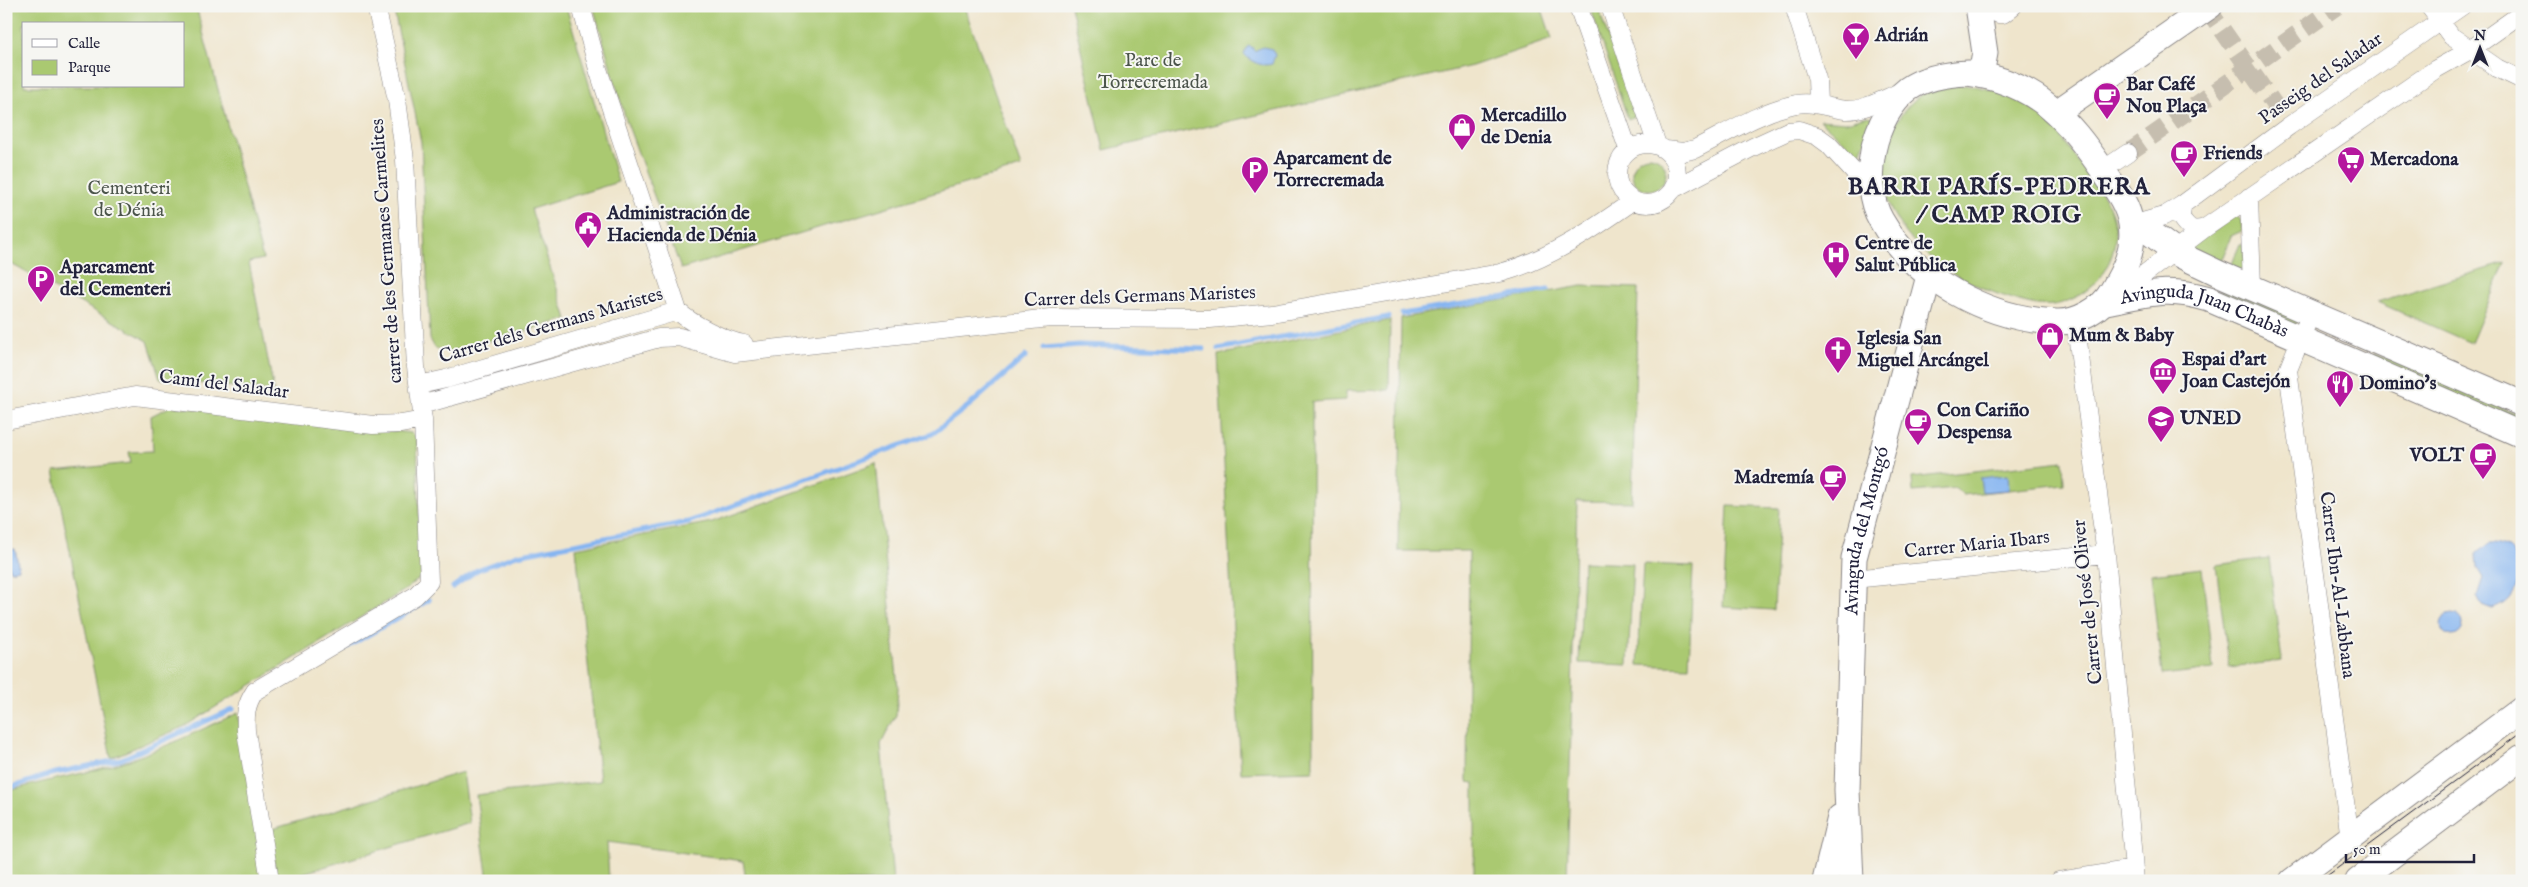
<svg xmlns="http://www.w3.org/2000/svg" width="2528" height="887" font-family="'IM FELL English',serif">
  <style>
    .green { fill: #aac971; stroke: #667656; fill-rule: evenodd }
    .water { fill: #86b5f1; stroke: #546c96 }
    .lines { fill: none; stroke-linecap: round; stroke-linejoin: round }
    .stream { stroke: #86b5f1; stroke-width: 5 }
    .street-tunnel { stroke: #c6beaf; stroke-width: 18; stroke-dasharray: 18 9; stroke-linecap: butt }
    .street-casing { stroke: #888484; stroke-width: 19 }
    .secondary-casing { stroke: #888484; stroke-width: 27 }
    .street { stroke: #fff; stroke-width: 18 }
    .secondary { stroke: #fff; stroke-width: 25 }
    .tram { stroke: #22223b; stroke-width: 1 }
    .labels { text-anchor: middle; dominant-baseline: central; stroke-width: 4; stroke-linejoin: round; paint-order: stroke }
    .poi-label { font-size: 19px; font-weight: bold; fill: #22223b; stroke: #f6f6f2; text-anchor: start }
    .park-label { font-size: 19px; fill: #4b544b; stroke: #f6f6f2 }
    .street-label { font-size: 19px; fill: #22223b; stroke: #f6f6f2 }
    .district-label { font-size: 24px; font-weight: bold; letter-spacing: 1px; fill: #22223b; stroke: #f6f6f2 }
  </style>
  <rect width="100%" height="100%" fill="#f6f6f2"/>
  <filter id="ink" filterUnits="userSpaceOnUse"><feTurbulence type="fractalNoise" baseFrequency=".02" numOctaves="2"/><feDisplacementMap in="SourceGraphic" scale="10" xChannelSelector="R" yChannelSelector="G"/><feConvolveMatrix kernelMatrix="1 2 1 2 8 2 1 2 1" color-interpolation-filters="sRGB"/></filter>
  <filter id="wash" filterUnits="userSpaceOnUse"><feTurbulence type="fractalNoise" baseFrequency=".0096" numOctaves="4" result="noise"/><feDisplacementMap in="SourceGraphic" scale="20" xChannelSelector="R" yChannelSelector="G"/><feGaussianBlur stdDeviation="1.12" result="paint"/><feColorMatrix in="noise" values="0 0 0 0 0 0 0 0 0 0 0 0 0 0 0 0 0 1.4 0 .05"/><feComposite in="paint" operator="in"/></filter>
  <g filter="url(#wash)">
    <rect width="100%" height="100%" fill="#efe5cc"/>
    <path class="green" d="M6 6H196L263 259 249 262 274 391 160 379 148 341 6 261ZM24 24H184V86H24Z
      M393 6H566L618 182 531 209 567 319 449 352 435 348 430 339 421 142Z
      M593 6H964L1021 167 681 269 626 120Z
      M1071 6H1541L1552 39 1472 66 1104 150Z
      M1599 10 1635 116 1628 119 1592 12Z
      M1969 85C1992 89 2017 96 2036 111 2054 125 2068 146 2081 166 2090 179 2102 192 2109 206 2126 243 2106 285 2070 300 2046 311 2025 303 2001 295 1932 272 1858 213 1891 132 1899 115 1916 93 1935 88 1946 86 1958 86 1969 85Z
      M1868 116 1872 117 1874 121 1859 155 1820 120 1846 122Z
      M1632 173a17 17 0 1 1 34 0a17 17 0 1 1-34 0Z
      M2236 216 2241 220 2242 231 2231 236 2219 267 2192 252 2191 245Z
      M2240 244H2243L2245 271 2229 270Z
      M2505 263 2471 343 2377 302Z
      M1582 286 1638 288 1632 502 1577 501 1567 881H1474V783L1467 782 1469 551H1398L1401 318Z
      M2223 287 2298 319 2294 327 2219 295Z
      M1390 320 1389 390 1346 391V400L1312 402 1313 771 1241 773 1218 355Z
      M2375 353 2522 416V425L2371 362Z
      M171 406 411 433 417 438 421 577 408 588 185 726 111 758 54 471 131 463 129 452 153 451 151 416Z
      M2063 461 2064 484 1963 495 1956 488 1913 492 1912 478Z
      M876 463 898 688 896 715 881 744 893 881H746L743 861 607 842 609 881H488L476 795 600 781 576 548 712 522Z
      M1728 506 1779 508 1774 610 1723 607Z
      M2269 558 2282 661 2229 667 2216 565Z
      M1583 562 1633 564 1628 665 1579 663Z
      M1643 564 1693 566 1689 667 1638 665Z
      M2202 568 2213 669 2162 675 2151 574Z
      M238 713 266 881H6V792C47 779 89 774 129 760 166 747 202 729 238 713Z
      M463 772 470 823 277 881 269 830Z"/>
    <path class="water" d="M1248 46 1252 47 1254 51 1263 47 1272 49 1275 55 1272 64C1260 67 1252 62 1244 54Z
      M2008 475 2009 490 1982 492 1980 478Z
      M2489 543C2528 540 2528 602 2492 609L2482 605 2477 596 2483 578 2477 568 2476 554Z
      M15 549 19 569 10 571 6 550Z
      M2441 625a11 11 0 1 1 22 0a11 11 0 1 1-22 0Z"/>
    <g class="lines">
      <path class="stream" d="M1402 314 1548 290
        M1044 348 1079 345 1204 349
        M1218 349 1388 317
        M453 587 477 570 517 555 688 522 932 434 971 404 1026 356
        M305 671 429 600
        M6 789 51 774 122 759 233 709"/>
    </g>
  </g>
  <g filter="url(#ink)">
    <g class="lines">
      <path class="street-tunnel" d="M2207 8 2289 126
        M2128 153 2337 6"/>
      <g class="street-casing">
        <path id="street" d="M581 6 598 69 678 311C691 324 726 341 744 344
          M1578 6 1628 149
          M1610 6 1657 145
          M1794 6 1817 79 1818 103
          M2429 6 2451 36 2497 68 2522 80
          M1998 14H2003L2013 6
          M1617 174a30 30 0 1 1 60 0a30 30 0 1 1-60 0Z
          M1666 150 1683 152 1695 149C1727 133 1761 111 1796 104 1814 101 1828 108 1845 110 1864 111 1885 98 1903 91
          M2103 170 2128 153
          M1673 189 1753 147 1788 131 1799 130 1817 136 1828 144 1872 192
          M2249 197 2252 288
          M2182 205 2181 218C2188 228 2192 232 2205 228
          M2132 225 2164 216 2182 205 2289 126 2462 6
          M2113 298 2205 228 2436 69 2470 50 2522 13
          M2311 313 2288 370 2350 839
          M2075 319 2106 554 2135 881
          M419 385 446 379 678 311
          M421 405 659 338 679 337 735 353 1050 318 1210 319 1272 313 1500 273C1548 260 1592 230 1633 201
          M6 420 135 396 373 425 401 424 423 420
          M1853 579 2106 554
          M270 881 246 731C245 715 246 704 255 691L415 596 429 582 423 420 416 367 405 160 397 100 376 6
          M2059 881 2134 869"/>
      </g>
      <g class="secondary-casing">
        <g id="secondary">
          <path d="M1978 6 1985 53 1981 75"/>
          <path d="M1968 73C2036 82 2067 118 2104 172 2115 188 2128 204 2131 224 2135 249 2125 270 2112 291 2102 309 2077 323 2056 322 1988 319 1915 281 1881 220 1859 182 1873 116 1908 89 1925 77 1948 74 1968 73Z"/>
          <path d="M2057 112 2210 6"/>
          <path d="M2132 225 2145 229 2180 255 2220 274 2522 404"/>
          <path id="s1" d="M2106 302C2149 294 2166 286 2209 299L2522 435"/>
          <path d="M1825 881 1840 817"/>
          <path id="s2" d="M1851 881 1847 790 1854 558 1929 276"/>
          <path d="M2292 881 2522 709"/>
          <path d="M2358 881 2522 757"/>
        </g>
      </g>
      <use href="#street" class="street"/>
      <use href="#secondary" class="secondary"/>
      <path class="tram" d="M2320 881 2522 732"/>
    </g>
  </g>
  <defs>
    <g id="bar-pin" transform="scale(1.4375)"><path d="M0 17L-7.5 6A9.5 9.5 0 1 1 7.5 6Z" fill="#b5179e" stroke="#f6f6f2"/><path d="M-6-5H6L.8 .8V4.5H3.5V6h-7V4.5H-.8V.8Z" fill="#fff"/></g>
    <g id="cafe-pin" transform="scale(1.4375)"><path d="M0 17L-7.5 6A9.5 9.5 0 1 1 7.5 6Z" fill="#b5179e" stroke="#f6f6f2"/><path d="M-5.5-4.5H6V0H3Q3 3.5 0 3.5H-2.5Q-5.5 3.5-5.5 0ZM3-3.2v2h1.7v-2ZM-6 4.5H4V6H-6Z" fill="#fff"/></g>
    <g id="shop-pin" transform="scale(1.4375)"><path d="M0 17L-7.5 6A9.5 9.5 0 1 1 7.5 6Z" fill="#b5179e" stroke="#f6f6f2"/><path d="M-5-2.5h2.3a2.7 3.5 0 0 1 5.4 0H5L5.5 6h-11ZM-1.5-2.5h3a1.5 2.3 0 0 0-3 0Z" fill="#fff"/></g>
    <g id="supermarket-pin" transform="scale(1.4375)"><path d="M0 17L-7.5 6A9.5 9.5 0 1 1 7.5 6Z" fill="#b5179e" stroke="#f6f6f2"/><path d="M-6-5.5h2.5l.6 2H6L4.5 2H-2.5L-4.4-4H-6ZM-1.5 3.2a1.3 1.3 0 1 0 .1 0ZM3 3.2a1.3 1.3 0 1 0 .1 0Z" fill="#fff"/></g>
    <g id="parking-pin" transform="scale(1.4375)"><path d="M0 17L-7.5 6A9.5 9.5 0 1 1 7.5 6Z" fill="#b5179e" stroke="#f6f6f2"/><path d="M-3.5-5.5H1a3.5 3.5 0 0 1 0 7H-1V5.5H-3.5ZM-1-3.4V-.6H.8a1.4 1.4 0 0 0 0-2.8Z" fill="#fff"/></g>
    <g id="civic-pin" transform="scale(1.4375)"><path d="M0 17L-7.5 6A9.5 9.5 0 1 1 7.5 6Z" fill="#b5179e" stroke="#f6f6f2"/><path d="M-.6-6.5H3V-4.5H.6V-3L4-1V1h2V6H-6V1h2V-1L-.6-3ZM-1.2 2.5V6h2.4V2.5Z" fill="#fff"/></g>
    <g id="hospital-pin" transform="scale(1.4375)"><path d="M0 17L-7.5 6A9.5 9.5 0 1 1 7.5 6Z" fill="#b5179e" stroke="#f6f6f2"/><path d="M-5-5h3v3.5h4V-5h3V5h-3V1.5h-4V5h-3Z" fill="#fff"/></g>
    <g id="church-pin" transform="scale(1.4375)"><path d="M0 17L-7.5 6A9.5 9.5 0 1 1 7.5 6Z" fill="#b5179e" stroke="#f6f6f2"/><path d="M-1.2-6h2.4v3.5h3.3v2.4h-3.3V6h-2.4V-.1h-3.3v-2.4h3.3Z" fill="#fff"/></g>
    <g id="museum-pin" transform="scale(1.4375)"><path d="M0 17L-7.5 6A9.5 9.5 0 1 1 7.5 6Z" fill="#b5179e" stroke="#f6f6f2"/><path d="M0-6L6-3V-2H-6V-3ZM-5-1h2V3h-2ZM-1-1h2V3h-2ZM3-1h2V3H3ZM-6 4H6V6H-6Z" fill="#fff"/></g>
    <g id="restaurant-pin" transform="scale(1.4375)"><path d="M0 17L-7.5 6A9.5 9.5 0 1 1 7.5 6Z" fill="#b5179e" stroke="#f6f6f2"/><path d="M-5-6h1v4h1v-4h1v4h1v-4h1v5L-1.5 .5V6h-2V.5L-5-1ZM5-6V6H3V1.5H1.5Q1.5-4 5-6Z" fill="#fff"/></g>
    <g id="university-pin" transform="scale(1.4375)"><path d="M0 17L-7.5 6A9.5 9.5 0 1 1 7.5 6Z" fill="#b5179e" stroke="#f6f6f2"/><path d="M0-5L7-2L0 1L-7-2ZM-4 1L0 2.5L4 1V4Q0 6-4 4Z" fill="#fff"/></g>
  </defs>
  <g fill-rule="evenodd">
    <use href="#bar-pin" x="1856" y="36"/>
    <use href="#cafe-pin" x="2107" y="96"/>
    <use href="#shop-pin" x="1462" y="127"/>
    <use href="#cafe-pin" x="2184" y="154"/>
    <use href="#supermarket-pin" x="2351" y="160"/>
    <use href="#parking-pin" x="1255" y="170"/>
    <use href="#civic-pin" x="588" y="225"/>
    <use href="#hospital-pin" x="1836" y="255"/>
    <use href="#parking-pin" x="41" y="279"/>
    <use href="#shop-pin" x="2050" y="336"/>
    <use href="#church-pin" x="1838" y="350"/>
    <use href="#museum-pin" x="2163" y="371"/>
    <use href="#restaurant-pin" x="2340" y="384"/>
    <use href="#university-pin" x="2161" y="419"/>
    <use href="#cafe-pin" x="1918" y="422"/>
    <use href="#cafe-pin" x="2483" y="456"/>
    <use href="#cafe-pin" x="1833" y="478"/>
  </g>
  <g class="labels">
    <g class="poi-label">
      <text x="1875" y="36">Adrián</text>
      <text x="2126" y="85">Bar Café<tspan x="2126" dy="22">Nou Plaça</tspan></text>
      <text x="1481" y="116">Mercadillo<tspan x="1481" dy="22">de Denia</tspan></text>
      <text x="2203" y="154">Friends</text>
      <text x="1274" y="159">Aparcament de<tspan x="1274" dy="22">Torrecremada</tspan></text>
      <text x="2370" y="160">Mercadona</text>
      <text x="607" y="214">Administración de<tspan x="607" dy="22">Hacienda de Dénia</tspan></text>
      <text x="1855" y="244">Centre de<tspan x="1855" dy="22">Salut Pública</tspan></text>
      <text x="60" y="268">Aparcament<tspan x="60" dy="22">del Cementeri</tspan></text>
      <text x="2069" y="336">Mum &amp; Baby</text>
      <text x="1857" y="339">Iglesia San<tspan x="1857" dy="22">Miguel Arcángel</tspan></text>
      <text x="2182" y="360">Espai d'art<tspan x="2182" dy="22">Joan Castejón</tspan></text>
      <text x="2359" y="384">Domino's</text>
      <text x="1937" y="411">Con Cariño<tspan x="1937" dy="22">Despensa</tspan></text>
      <text x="2180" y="419">UNED</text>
      <text x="2464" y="456" text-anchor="end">VOLT</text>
      <text x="1814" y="478" text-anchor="end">Madremía</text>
    </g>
    <g class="park-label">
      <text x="1153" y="61">Parc de<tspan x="1153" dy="22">Torrecremada</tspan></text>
      <text x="129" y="189">Cementeri<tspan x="129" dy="22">de Dénia</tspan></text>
    </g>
    <g class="street-label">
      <text transform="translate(2321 79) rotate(-35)">Passeig del Saladar</text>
      <text transform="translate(387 251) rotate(-94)">carrer de les Germanes Carmelites</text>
      <text transform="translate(1140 297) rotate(-2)">Carrer dels Germans Maristes</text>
      <text stroke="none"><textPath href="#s1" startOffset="102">Avinguda Juan Chabàs</textPath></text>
      <text transform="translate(551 326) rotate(-16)">Carrer dels Germans Maristes</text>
      <text transform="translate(224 385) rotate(7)">Camí del Saladar</text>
      <text stroke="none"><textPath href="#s2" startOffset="352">Avinguda del Montgó</textPath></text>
      <text transform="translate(1977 545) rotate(-6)">Carrer Maria Ibars</text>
      <text transform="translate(2337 585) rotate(83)">Carrer Ibn-Al-Labbana</text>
      <text transform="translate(2088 602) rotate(-96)">Carrer de José Oliver</text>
    </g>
    <g class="district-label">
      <text x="1999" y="187">BARRI PARÍS-PEDRERA<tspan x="1999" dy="28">/ CAMP ROIG</tspan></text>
    </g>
  </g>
  <rect width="2528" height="887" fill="none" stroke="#f6f6f2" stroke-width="25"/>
  <rect x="22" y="22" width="162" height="65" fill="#f6f6f2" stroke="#a1a1a9"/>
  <rect x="32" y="39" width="25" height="8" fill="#ffffff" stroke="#a1a1a9"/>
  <text x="68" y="48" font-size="15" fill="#22223b">Calle</text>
  <rect x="32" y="60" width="25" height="15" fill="#aac971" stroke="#a1a1a9"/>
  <text x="68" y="72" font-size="15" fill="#22223b">Parque</text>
  <g transform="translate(2480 48)" stroke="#f6f6f2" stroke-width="4" paint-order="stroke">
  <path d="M0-4L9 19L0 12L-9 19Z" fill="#22223b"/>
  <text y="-8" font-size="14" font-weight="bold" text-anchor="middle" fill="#22223b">N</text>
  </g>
  <path d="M2346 854v8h128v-8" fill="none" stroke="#22223b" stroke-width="2.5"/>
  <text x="2353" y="854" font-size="15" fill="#22223b" stroke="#f6f6f2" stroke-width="4" paint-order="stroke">50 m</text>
</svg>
